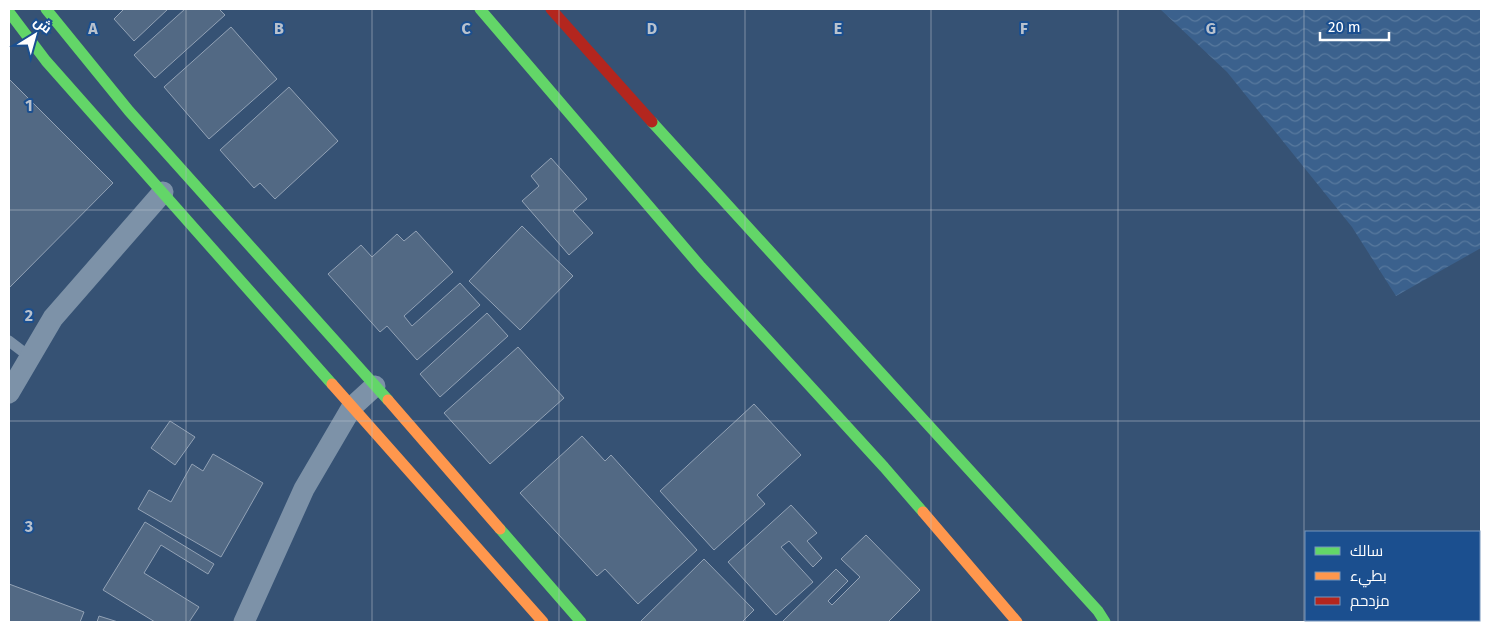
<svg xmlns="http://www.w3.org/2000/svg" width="1490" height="631" font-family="'Fira Sans',Cairo,sans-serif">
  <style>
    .water { fill: url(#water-waves) }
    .building { fill: #526984; stroke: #92a2b6 }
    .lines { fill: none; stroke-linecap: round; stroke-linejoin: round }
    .lane { stroke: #7d92a8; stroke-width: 11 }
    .street { stroke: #7d92a8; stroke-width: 21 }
    .fast { stroke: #63d668; stroke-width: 11 }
    .slow { stroke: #ff974d; stroke-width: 11 }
    .jam { stroke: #b3261e; stroke-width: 11 }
    .grid { fill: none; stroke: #b9c2ce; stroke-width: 1; stroke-opacity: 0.55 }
    .grid-label { font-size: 16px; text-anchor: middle; font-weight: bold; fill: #b9c2ce; stroke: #1b4f8f; stroke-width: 4; stroke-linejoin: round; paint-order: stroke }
  </style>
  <defs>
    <pattern id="water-waves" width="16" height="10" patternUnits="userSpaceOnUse" patternTransform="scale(1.25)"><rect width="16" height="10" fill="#3b618d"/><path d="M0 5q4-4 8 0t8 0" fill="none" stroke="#58799e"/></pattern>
  </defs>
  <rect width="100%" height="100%" fill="#365274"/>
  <path class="water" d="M1160 9H1481V248L1396 296 1352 227 1227 72Z"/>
  <path class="building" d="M124 9H168L134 41 114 19Z
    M185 9H219L225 15 155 78 134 55Z
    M231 27 277 79 209 139 164 87Z
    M9 79 113 183 9 288Z
    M289 87 338 141 275 199 260 183 254 188 220 150Z
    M551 158 587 199 573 211 593 233 569 255 522 201 539 186 531 176Z
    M522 226 573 276 520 330 469 281Z
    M416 231 453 272 404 316 412 326 460 283 480 305 417 360 387 326 380 332 328 274 361 245 372 257 397 234 404 241Z
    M487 313 508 336 440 397 420 374Z
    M518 347 564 398 490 464 444 413Z
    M754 404 801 455 757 495 765 504 714 550 660 491Z
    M170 421 195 437 175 465 151 448Z
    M582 436 605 461 611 455 697 550 638 604 605 569 597 576 520 493Z
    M213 454 263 483 221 557 138 509 149 490 171 502 192 464 203 471Z
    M791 505 817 533 807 541 822 558 813 567 789 541 781 547 813 582 776 615 728 562Z
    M145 522 214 564 208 574 161 545 144 573 199 607 189 622H155L103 590Z
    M866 535 920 590 888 622H782L836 569 848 581 828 601 832 605 860 577 841 559Z
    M704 559 754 610 742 622H640Z
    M9 584 84 612 80 622H9Z
    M99 616 118 622H97Z"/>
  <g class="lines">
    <path class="lane" d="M9 341 30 357"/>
    <path class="street" d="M9 393 53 318 163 192
      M244 622 304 489 352 407 375 386"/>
    <path class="fast" d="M46 9 129 111 388 400
      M480 9 701 267 884 467 923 512
      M9 12 46 61 332 384
      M652 122 1098 611 1105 622
      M500 529 581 622"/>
    <path class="slow" d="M332 384 543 622
      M388 400 500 529
      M923 512 1017 622"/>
    <path class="jam" d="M551 9 652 122"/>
  </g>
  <path class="grid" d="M186 9V622M372 9V622M559 9V622M745 9V622M931 9V622M1118 9V622M1304 9V622M9 210H1481M9 421H1481"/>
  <g class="grid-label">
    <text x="93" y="34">A</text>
    <text x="279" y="34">B</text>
    <text x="466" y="34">C</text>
    <text x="652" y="34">D</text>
    <text x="838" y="34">E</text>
    <text x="1024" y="34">F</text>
    <text x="1211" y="34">G</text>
    <text x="29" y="111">1</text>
    <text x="29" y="321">2</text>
    <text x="29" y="532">3</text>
  </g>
  <rect width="1490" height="631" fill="none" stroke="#ffffff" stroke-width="20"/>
  <rect x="1305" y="531" width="175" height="90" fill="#1b4f8f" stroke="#7695bc"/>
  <rect x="1315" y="547" width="25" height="8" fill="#63d668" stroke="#7695bc"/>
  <text x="1350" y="556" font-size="15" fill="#ffffff">سالك</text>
  <rect x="1315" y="572" width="25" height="8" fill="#ff974d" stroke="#7695bc"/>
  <text x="1350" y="581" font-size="15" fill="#ffffff">بطيء</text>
  <rect x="1315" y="597" width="25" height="8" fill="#b3261e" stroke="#7695bc"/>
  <text x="1350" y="606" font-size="15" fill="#ffffff">مزدحم</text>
  <g transform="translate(35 35) rotate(37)" stroke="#1b4f8f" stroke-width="4" paint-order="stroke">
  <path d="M0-4L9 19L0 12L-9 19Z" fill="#ffffff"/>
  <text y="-8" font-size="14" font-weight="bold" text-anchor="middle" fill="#ffffff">ش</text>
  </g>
  <path d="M1320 32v8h69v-8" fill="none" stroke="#ffffff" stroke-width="2.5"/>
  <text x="1328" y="32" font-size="15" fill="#ffffff" stroke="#1b4f8f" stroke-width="4" paint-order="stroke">20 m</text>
</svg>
